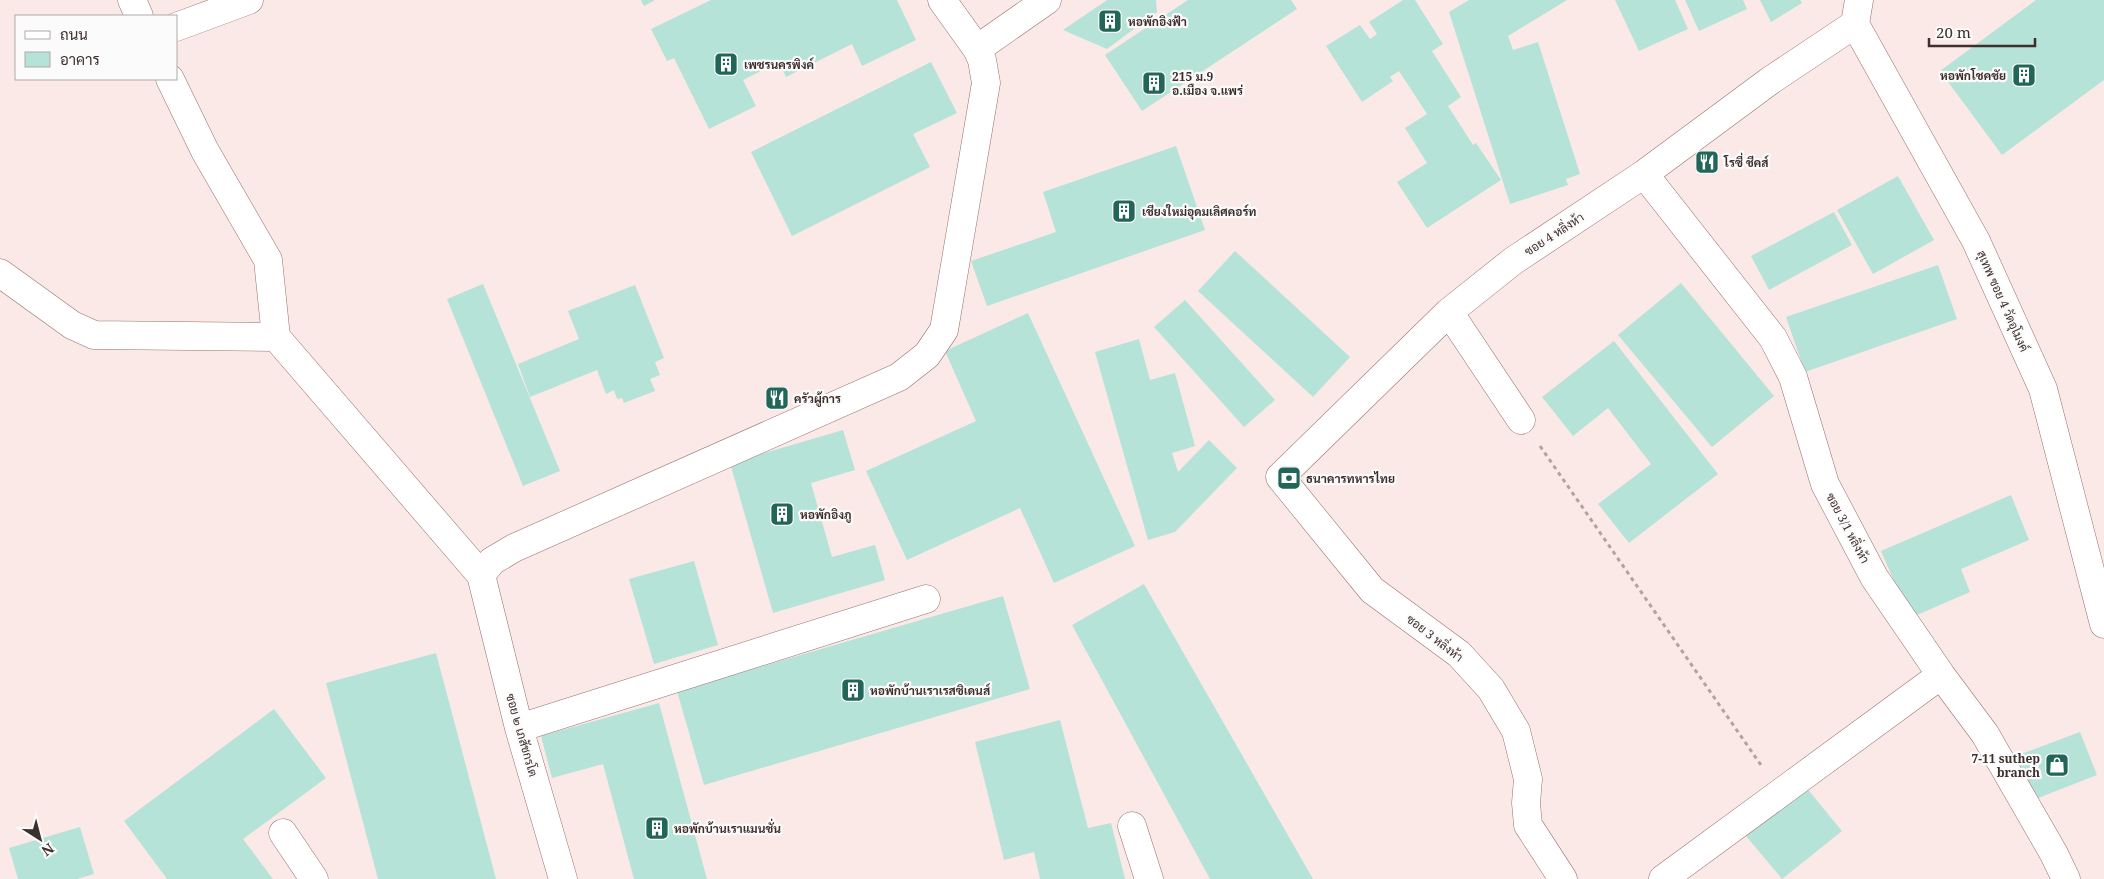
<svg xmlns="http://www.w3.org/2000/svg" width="2104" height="879" font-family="'Noto Serif',Sarabun,serif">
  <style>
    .building { fill: #b6e3d7 }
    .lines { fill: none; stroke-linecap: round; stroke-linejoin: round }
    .minor-casing { stroke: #97716d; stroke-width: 29 }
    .path { stroke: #b3a2a0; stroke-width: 3; stroke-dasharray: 4 4; stroke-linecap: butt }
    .minor { stroke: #fff; stroke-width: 28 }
    .labels { text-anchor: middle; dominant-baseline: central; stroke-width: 4.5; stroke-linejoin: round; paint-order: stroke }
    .poi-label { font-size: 12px; font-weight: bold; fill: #3e2e2c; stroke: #fbfbfb; text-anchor: start }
    .street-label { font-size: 12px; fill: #3e2e2c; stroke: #fbfbfb }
  </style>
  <rect width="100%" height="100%" fill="#fbe9e7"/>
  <path class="building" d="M641 0H655L644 6Z
    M711 0H897L916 40 862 66 852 44 786 77 779 62 743 80 756 106 709 129 674 58 667 61 651 29Z
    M1107 0H1156L1157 12 1107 49 1063 30Z
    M1188 0H1291L1297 9 1142 111 1105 55Z
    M1403 0H1415L1443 44 1432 51 1461 97 1448 106 1473 145 1476 143 1501 180 1427 228 1397 182 1427 163 1405 128 1427 114 1399 71 1390 77 1393 81 1362 102 1326 46 1360 25 1370 39 1377 34 1369 22Z
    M1469 0H1567L1508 36 1513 50 1538 42 1580 174 1566 179 1568 185 1510 204 1449 12Z
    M1615 0H1675L1688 29 1639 51Z
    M1685 0H1743L1747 9 1699 31Z
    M1760 0H1800L1802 3 1771 22Z
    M2036 0H2104V80L2002 155 1940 71Z
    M931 62 957 113 913 134 930 167 792 236 751 152Z
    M1176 146 1205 230 987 306 971 261 1056 232 1043 192Z
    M1898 176 1934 240 1873 274 1837 210Z
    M1834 212 1852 245 1769 290 1751 256Z
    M1235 251 1350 357 1313 397 1198 291Z
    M1938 265 1957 319 1805 372 1786 317Z
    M1681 283 1774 396 1712 447 1618 335Z
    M483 284 560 471 523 486 447 299Z
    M635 285 664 358 655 362 660 375 650 379 655 391 624 403 622 398 617 399 614 390 606 394 597 370 530 397 518 364 579 339 568 311Z
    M1185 300 1275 400 1244 427 1154 327Z
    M1028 313 1135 546 1054 583 1020 508 907 560 866 471 976 421 945 351Z
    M1139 339 1150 380 1175 373 1195 446 1172 453 1178 472 1209 440 1237 468 1175 532 1148 540 1095 352Z
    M1614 341 1718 474 1629 543 1598 504 1651 464 1608 408 1573 436 1542 397Z
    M843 430 855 470 811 483 832 557 875 545 885 580 773 613 730 463Z
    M2011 495 2029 540 1961 569 1970 592 1910 618 1881 551Z
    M694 561 718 645 654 664 629 579Z
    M1144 584 1313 879H1210L1072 625Z
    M1003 596 1030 689 704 785 677 691Z
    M436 653 496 879H378L326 683Z
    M659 703 707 879H634L603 764 552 778 541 736Z
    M274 709 326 778 243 839 273 879H167L124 821Z
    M1060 720 1088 828 1111 823 1125 879H1040L1034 852 1004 860 975 742Z
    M2080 732 2097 775 2033 800 2016 756Z
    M1805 786 1842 831 1782 879 1746 836Z
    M80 827 94 874 77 879H18L9 848Z"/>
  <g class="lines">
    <g class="minor-casing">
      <path id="minor" d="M132 0 139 16
        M1859 0 1855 24 1976 241 2043 389 2104 624
        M176 27 249 0
        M977 49 1047 0
        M170 79 205 151 268 260 276 337 481 575
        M1644 174 1773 338 1793 377 1825 484 1874 577 1941 675 1985 734 2054 854 2066 879
        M0 273 72 325 94 335 276 337
        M1449 312 1521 420
        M519 728 926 599
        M1132 826 1149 879
        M283 833 314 879
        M563 879 519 728 481 575 492 561 514 548 899 377 927 355 944 330 986 83 982 60 977 49 942 0
        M1563 879 1528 825 1526 803 1528 779 1516 731 1491 689 1459 654 1372 590 1280 477 1449 312 1513 261 1644 174 1771 80 1855 24
        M1663 879 1941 675"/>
    </g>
    <path class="path" d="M1540 446 1763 768"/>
    <use href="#minor" class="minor"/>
  </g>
  <defs>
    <g id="building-square" transform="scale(1.25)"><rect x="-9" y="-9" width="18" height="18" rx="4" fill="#216658" stroke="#fbfbfb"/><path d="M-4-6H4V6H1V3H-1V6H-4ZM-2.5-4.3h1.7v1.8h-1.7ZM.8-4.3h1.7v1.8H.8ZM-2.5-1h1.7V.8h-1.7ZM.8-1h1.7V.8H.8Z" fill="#fff"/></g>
    <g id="restaurant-square" transform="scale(1.25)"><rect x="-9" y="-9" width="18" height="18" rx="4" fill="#216658" stroke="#fbfbfb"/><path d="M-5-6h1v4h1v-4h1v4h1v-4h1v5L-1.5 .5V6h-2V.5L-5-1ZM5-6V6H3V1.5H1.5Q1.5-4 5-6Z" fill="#fff"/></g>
    <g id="bank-square" transform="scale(1.25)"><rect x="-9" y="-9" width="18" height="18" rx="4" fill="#216658" stroke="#fbfbfb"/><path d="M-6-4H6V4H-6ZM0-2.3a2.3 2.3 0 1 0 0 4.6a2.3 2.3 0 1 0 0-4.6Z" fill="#fff"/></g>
    <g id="shop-square" transform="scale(1.25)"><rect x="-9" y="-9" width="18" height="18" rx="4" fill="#216658" stroke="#fbfbfb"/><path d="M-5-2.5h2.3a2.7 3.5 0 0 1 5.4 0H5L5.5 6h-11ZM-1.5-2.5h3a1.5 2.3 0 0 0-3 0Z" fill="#fff"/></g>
  </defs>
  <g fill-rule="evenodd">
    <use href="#building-square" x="1110" y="21"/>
    <use href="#building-square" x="726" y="64"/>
    <use href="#building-square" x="2024" y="75"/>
    <use href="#building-square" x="1154" y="83"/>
    <use href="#restaurant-square" x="1707" y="162"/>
    <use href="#building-square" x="1124" y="211"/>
    <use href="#restaurant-square" x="777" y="398"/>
    <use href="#bank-square" x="1289" y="478"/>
    <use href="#building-square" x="782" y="514"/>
    <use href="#building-square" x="853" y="690"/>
    <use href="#shop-square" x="2057" y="765"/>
    <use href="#building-square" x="657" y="828"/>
  </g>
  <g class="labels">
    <g class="poi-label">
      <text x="1128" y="21">หอพักอิงฟ้า</text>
      <text x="744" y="64">เพชรนครพิงค์</text>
      <text x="2006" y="75" text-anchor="end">หอพักโชคชัย</text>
      <text x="1172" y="76">215 ม.9<tspan x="1172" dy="14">อ.เมือง จ.แพร่</tspan></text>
      <text x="1724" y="162">โรซี่ ชีคส์</text>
      <text x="1142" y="211">เชียงใหม่อุดมเลิศคอร์ท</text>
      <text x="794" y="398">ครัวผู้การ</text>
      <text x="1306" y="478">ธนาคารทหารไทย</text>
      <text x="800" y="514">หอพักอิงภู</text>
      <text x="870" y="690">หอพักบ้านเราเรสซิเดนส์</text>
      <text x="2040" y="758" text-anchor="end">7-11 suthep<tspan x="2040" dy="14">branch</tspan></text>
      <text x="674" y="828">หอพักบ้านเราแมนชั่น</text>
    </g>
    <g class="street-label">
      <text transform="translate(1554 234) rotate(-33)">ซอย 4 หลิ่งห้า</text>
      <text transform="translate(2003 301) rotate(66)">สุเทพ ซอย 4 วัดอุโมงค์</text>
      <text transform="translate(1848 528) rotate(62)">ซอย 3/1 หลิ่งห้า</text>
      <text transform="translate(1435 638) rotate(38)">ซอย 3 หลิ่งห้า</text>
      <text transform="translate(522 735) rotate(74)">ซอย ๒ เภสัชกรโต</text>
    </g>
  </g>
  <rect x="15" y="15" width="162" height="65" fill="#fbfbfb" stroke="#afa9a8"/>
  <rect x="25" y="31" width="25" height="8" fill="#ffffff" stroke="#afa9a8"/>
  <text x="60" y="40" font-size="15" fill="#3e2e2c">ถนน</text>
  <rect x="25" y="52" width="25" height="15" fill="#b6e3d7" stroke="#afa9a8"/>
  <text x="60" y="65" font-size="15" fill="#3e2e2c">อาคาร</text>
  <g transform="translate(40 839) rotate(144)" stroke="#fbfbfb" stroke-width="4" paint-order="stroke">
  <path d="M0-4L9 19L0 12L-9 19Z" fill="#3e2e2c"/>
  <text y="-8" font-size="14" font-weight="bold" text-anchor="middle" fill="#3e2e2c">N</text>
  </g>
  <path d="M1929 38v8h106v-8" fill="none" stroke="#3e2e2c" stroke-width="2.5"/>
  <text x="1936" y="38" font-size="15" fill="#3e2e2c" stroke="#fbfbfb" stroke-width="4" paint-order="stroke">20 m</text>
</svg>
